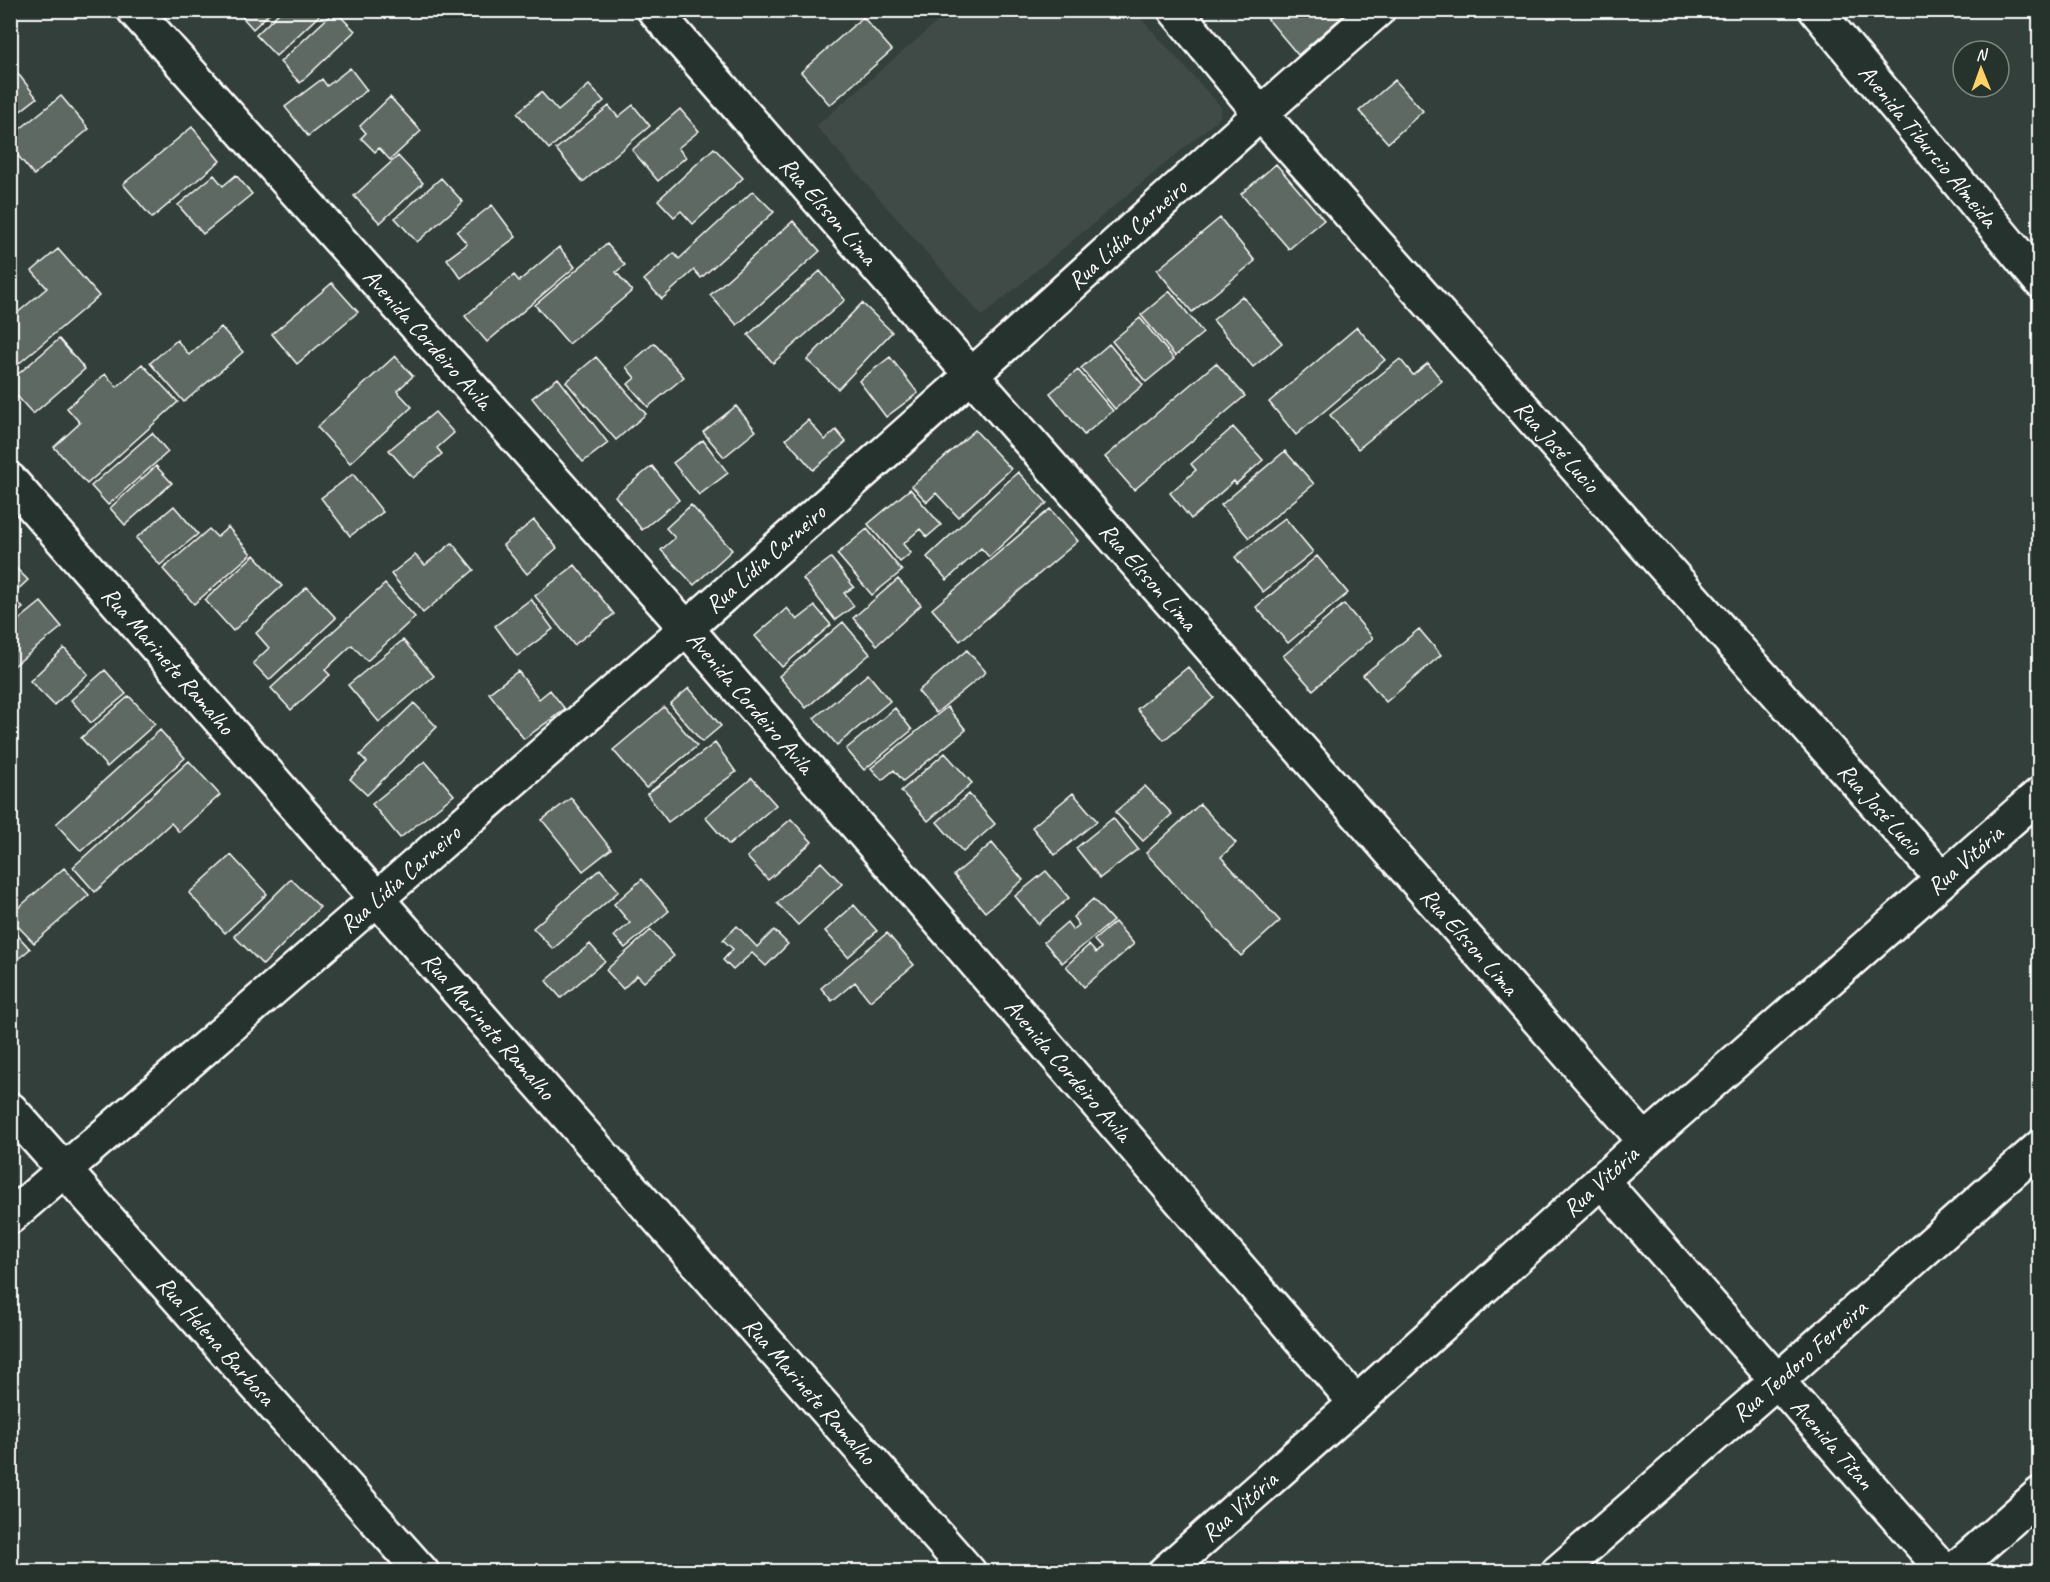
<svg xmlns="http://www.w3.org/2000/svg" width="2050" height="1582" font-family="Caveat,sans-serif">
  <style>
    .built { fill: #404c47 }
    .building { fill: #5f6964; stroke: #fff; stroke-width: 1.5 }
    .lines { fill: none; stroke-linecap: round; stroke-linejoin: round }
    .minor-casing { stroke: #fff; stroke-width: 38 }
    .minor { stroke: #26332d; stroke-width: 33 }
    .labels { text-anchor: middle; dominant-baseline: central; stroke-width: 5; stroke-linejoin: round; paint-order: stroke }
    .street-label { font-size: 24px; fill: #fff; stroke: #26332d }
  </style>
  <rect width="100%" height="100%" fill="#333f3a"/>
  <filter id="ink" filterUnits="userSpaceOnUse"><feTurbulence type="fractalNoise" baseFrequency=".0167" numOctaves="2"/><feDisplacementMap in="SourceGraphic" scale="12" xChannelSelector="R" yChannelSelector="G"/><feConvolveMatrix kernelMatrix="1 2 1 2 8 2 1 2 1" color-interpolation-filters="sRGB"/></filter>
  <g filter="url(#ink)">
    <path class="built" d="M950 11H1134L1221 107 1220 117 1214 123 982 316 816 126Z"/>
    <path class="building" d="M236 10H273L253 29Z
      M282 10H325L276 56 256 35Z
      M1275 10H1350L1298 55 1267 18Z
      M335 11 355 31 300 83 280 62Z
      M863 17 892 50 830 105 801 72Z
      M350 68 367 90 308 136 285 107 322 79 327 86Z
      M16 71 37 98 10 119V75Z
      M1395 80 1423 111 1388 143 1359 111Z
      M589 85 604 101 549 149 517 113 541 92 558 111Z
      M61 96 89 129 34 175 10 146V137Z
      M390 97 421 131 390 160 379 148 375 152 361 138 366 133 360 126Z
      M633 105 650 126 583 182 556 149 609 106 618 117Z
      M680 109 699 131 678 148 686 157 658 181 632 150Z
      M192 127 220 161 152 218 123 184Z
      M714 148 743 178 693 224 681 211 674 217 658 200Z
      M398 156 423 183 380 223 354 196Z
      M1276 164 1324 220 1289 249 1241 194Z
      M214 175 223 186 236 175 252 194 203 234 178 205Z
      M441 178 463 202 417 242 395 218Z
      M753 191 774 212 701 278 694 270 662 299 644 280 674 253 679 259Z
      M492 205 516 237 461 278 447 259 467 244 457 232Z
      M1220 218 1255 261 1192 312 1157 270Z
      M793 221 820 251 737 325 710 295Z
      M607 244 625 265 616 272 632 291 569 344 535 305Z
      M559 247 575 267 487 342 465 316 514 275 519 281Z
      M58 249 99 296 10 371V319L47 288 32 271Z
      M820 271 845 300 773 363 748 335Z
      M332 283 358 312 297 364 272 334Z
      M1170 291 1203 333 1175 356 1141 315Z
      M1242 296 1282 343 1253 367 1213 320Z
      M862 303 892 332 838 389 807 360Z
      M1140 318 1174 359 1146 382 1112 341Z
      M221 327 243 352 184 402 150 363 177 340 189 355Z
      M1357 327 1385 360 1296 435 1269 402Z
      M59 339 85 369 33 414 10 388V381Z
      M654 343 684 377 648 407 628 384 635 378 626 367Z
      M1109 344 1143 385 1115 409 1081 368Z
      M395 356 413 376 397 391 412 407 350 463 317 427Z
      M596 357 646 414 616 440 566 382Z
      M890 357 918 393 886 417 859 381Z
      M1400 359 1413 375 1428 363 1442 381 1358 449 1330 415Z
      M1216 363 1245 396 1134 490 1105 457Z
      M142 364 178 402 87 484 54 447 80 423 67 408 105 374 117 387Z
      M1078 370 1113 411 1084 435 1050 393Z
      M558 378 608 443 583 462 532 398Z
      M736 406 756 431 724 457 703 432Z
      M435 412 454 433 437 448 442 454 413 478 389 450Z
      M808 420 825 440 836 430 846 442 813 470 786 439Z
      M1233 427 1263 460 1236 484 1234 481 1191 519 1170 493 1196 470 1191 464Z
      M975 430 1011 469 958 517 936 493 927 502 912 486Z
      M152 433 168 452 108 505 91 486Z
      M703 440 728 473 699 495 673 463Z
      M1285 451 1314 484 1249 538 1221 505Z
      M156 466 172 483 125 525 110 508Z
      M652 466 679 500 642 530 615 496Z
      M1018 472 1047 503 989 557 981 548 947 580 927 557Z
      M353 474 383 512 350 536 321 498Z
      M910 489 941 525 927 537 920 529 903 544 911 553 900 562 868 524Z
      M691 505 732 550 694 585 661 550 675 538 666 528Z
      M174 506 198 534 160 565 136 538Z
      M1050 509 1078 541 960 641 932 609Z
      M1285 518 1313 552 1263 592 1235 557Z
      M534 520 557 548 527 574 503 545Z
      M228 527 251 554 194 604 163 569 209 529 217 537Z
      M867 529 902 571 872 595 837 554Z
      M452 543 474 570 423 613 391 574 415 555 425 565Z
      M254 555 282 586 233 631 205 600Z
      M1317 556 1348 593 1288 643 1256 607Z
      M831 558 854 587 844 593 854 606 835 620 803 579Z
      M11 563 28 580 11 596 23 608 10 619Z
      M575 565 614 614 574 645 535 596Z
      M898 579 921 605 877 645 853 618Z
      M385 584 415 617 367 661 352 645 325 670 330 675 291 710 271 688Z
      M307 587 336 618 269 680 253 663 269 648 256 633Z
      M531 599 553 629 517 656 495 626Z
      M41 602 62 627 10 669V627Z
      M1344 604 1373 638 1313 690 1283 656Z
      M815 606 831 625 782 667 755 636 787 608 797 620Z
      M843 622 870 654 806 708 779 676Z
      M1419 629 1441 655 1386 702 1363 675Z
      M403 640 434 676 379 722 348 685Z
      M64 648 88 674 54 705 30 681Z
      M967 650 986 672 936 713 918 691Z
      M1188 667 1214 698 1164 740 1137 709Z
      M105 670 126 694 91 723 71 700Z
      M518 671 539 699 550 690 565 709 524 739 489 693Z
      M868 674 890 701 837 745 814 718Z
      M689 688 721 726 702 742 670 704Z
      M129 696 155 724 107 767 81 738Z
      M414 703 437 727 367 795 350 779 367 762 360 755Z
      M664 707 697 746 646 788 613 750Z
      M947 707 966 730 903 781 894 770 882 780 871 768Z
      M895 708 912 730 864 770 846 749Z
      M160 730 185 758 81 851 56 824Z
      M715 743 736 772 668 822 647 794Z
      M945 753 972 783 928 821 901 791Z
      M189 761 220 795 179 832 171 823 95 892 73 867Z
      M425 761 454 795 400 838 372 804Z
      M752 778 776 805 729 845 705 817Z
      M1145 786 1172 814 1143 841 1115 812Z
      M1073 793 1097 821 1055 855 1032 827Z
      M969 794 995 824 963 852 937 822Z
      M571 798 611 849 583 871 542 820Z
      M1200 804 1236 843 1221 857 1280 921 1241 956 1146 853Z
      M1113 818 1138 849 1100 878 1076 848Z
      M791 819 812 842 768 880 747 857Z
      M992 843 1023 880 985 912 954 875Z
      M231 855 267 894 225 933 189 893Z
      M821 862 842 884 798 925 777 903Z
      M64 868 89 895 34 943 10 918V915Z
      M600 869 619 891 553 949 533 928Z
      M1046 871 1069 898 1038 924 1015 896Z
      M291 879 320 907 263 965 234 936Z
      M642 879 669 911 625 948 614 936 630 923 614 904Z
      M1093 899 1113 921 1062 963 1044 942 1067 922 1073 930 1079 925 1073 917Z
      M854 905 877 931 848 957 825 931Z
      M1115 922 1134 944 1084 987 1066 966 1089 945 1096 953 1101 948 1094 940Z
      M737 926 757 947 774 930 788 944 766 966 752 953 733 970 723 960 733 949 723 940Z
      M10 927 30 949 10 966Z
      M651 930 674 956 644 982 637 975 623 989 606 970Z
      M887 933 914 965 870 1001 855 982 832 1001 821 988Z
      M590 944 605 961 561 998 546 981Z"/>
    <g class="lines">
      <g class="minor-casing">
        <g id="minor">
          <path id="s1" d="M134 10 687 629 1356 1403"/>
          <path id="s2" d="M654 10 972 376 1645 1141"/>
          <path id="s3" d="M1175 10 1260 113 1943 879"/>
          <path id="s4" d="M1816 10 2040 281"/>
          <path id="s5" d="M10 480 377 899 969 1572"/>
          <path id="s6" d="M10 1109 422 1572"/>
          <path id="s7" d="M1601 1180 1945 1572"/>
          <path id="s8" d="M10 1217C301 965 592 713 880 457 1047 309 1209 157 1378 10"/>
          <path id="s9" d="M1165 1572 1356 1403 1645 1141 2040 794"/>
          <path id="s10" d="M1558 1572 1778 1380 2040 1147"/>
          <path d="M1952 1572 2040 1494"/>
        </g>
      </g>
      <use href="#minor" class="minor"/>
    </g>
  </g>
  <g class="labels">
    <g class="street-label">
      <text stroke="none"><textPath href="#s4" startOffset="176">Avenida Tiburcio Almeida</textPath></text>
      <text stroke="none"><textPath href="#s2" startOffset="266">Rua Elsson Lima</textPath></text>
      <text stroke="none"><textPath href="#s8" startOffset="1488">Rua Lídia Carneiro</textPath></text>
      <text stroke="none"><textPath href="#s1" startOffset="441">Avenida Cordeiro Avila</textPath></text>
      <text stroke="none"><textPath href="#s3" startOffset="580">Rua José Lucio</textPath></text>
      <text stroke="none"><textPath href="#s8" startOffset="1002">Rua Lídia Carneiro</textPath></text>
      <text stroke="none"><textPath href="#s2" startOffset="752">Rua Elsson Lima</textPath></text>
      <text stroke="none"><textPath href="#s5" startOffset="240">Rua Marinete Ramalho</textPath></text>
      <text stroke="none"><textPath href="#s1" startOffset="927">Avenida Cordeiro Avila</textPath></text>
      <text stroke="none"><textPath href="#s3" startOffset="1066">Rua José Lucio</textPath></text>
      <text stroke="none"><textPath href="#s9" startOffset="1071">Rua Vitória</textPath></text>
      <text stroke="none"><textPath href="#s8" startOffset="516">Rua Lídia Carneiro</textPath></text>
      <text stroke="none"><textPath href="#s2" startOffset="1238">Rua Elsson Lima</textPath></text>
      <text stroke="none"><textPath href="#s5" startOffset="726">Rua Marinete Ramalho</textPath></text>
      <text stroke="none"><textPath href="#s1" startOffset="1413">Avenida Cordeiro Avila</textPath></text>
      <text stroke="none"><textPath href="#s9" startOffset="585">Rua Vitória</textPath></text>
      <text stroke="none"><textPath href="#s6" startOffset="310">Rua Helena Barbosa</textPath></text>
      <text stroke="none"><textPath href="#s10" startOffset="321">Rua Teodoro Ferreira</textPath></text>
      <text stroke="none"><textPath href="#s5" startOffset="1212">Rua Marinete Ramalho</textPath></text>
      <text stroke="none"><textPath href="#s7" startOffset="351">Avenida Titan</textPath></text>
      <text stroke="none"><textPath href="#s9" startOffset="99">Rua Vitória</textPath></text>
    </g>
  </g>
  <rect width="2050" height="1582" fill="none" stroke="#26332d" stroke-width="36"/>
  <rect x="18" y="18" width="2014" height="1546" fill="none" stroke="#fff" stroke-width="2" filter="url(#ink)"/>
  <g transform="translate(1981 69) rotate(359)"><circle r="28" fill="#26332d" stroke="#7d8581" stroke-width="1.5"/>
  <path d="M0-4.5L10 22L0 15L-10 22Z" fill="#ffd166"/>
  <text y="-9" font-size="16" font-weight="bold" text-anchor="middle" fill="#ffffff">N</text>
  </g>
</svg>
